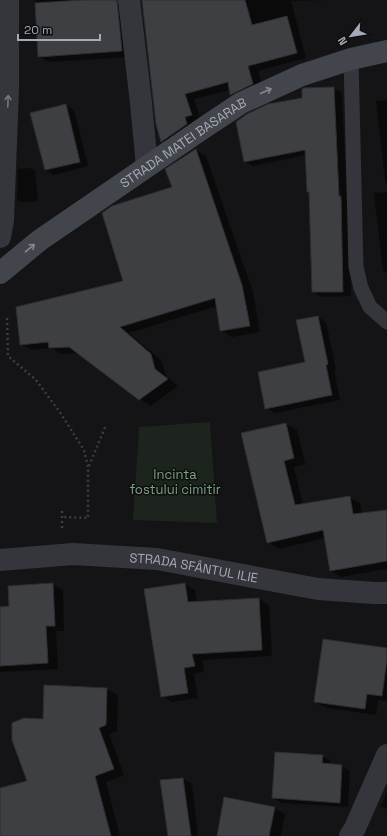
<svg xmlns="http://www.w3.org/2000/svg" width="387" height="836" font-family="'Space Grotesk',sans-serif">
  <style>
    .green { fill: #1c241d }
    .shadow { fill: #0007 }
    .building { fill: #3e3f43; stroke: #2e2e32 }
    .lines { fill: none; stroke-linecap: round; stroke-linejoin: round }
    .path { stroke: #3b3d43; stroke-width: 2.5; stroke-dasharray: 2 3; stroke-linecap: butt }
    .lane { stroke: #35363b; stroke-width: 15 }
    .street { stroke: #35363b; stroke-width: 22 }
    .secondary { stroke: #43454c; stroke-width: 22 }
    .oneway { stroke: #838792 }
    .oneway2 { stroke: #73767f }
    .labels { text-anchor: middle; dominant-baseline: central; stroke-width: 3; stroke-linejoin: round; paint-order: stroke }
    .street-label { font-size: 13px; fill: #a5aab7; stroke: #0f0f11 }
    .park-label { font-size: 13px; fill: #7ba47e; stroke: #0f0f11 }
  </style>
  <rect width="100%" height="100%" fill="#141416"/>
  <path class="green" d="M210 422 217 523 133 520 139 427Z"/>
  <path class="shadow" d="M36 0H128L132 57 49 62 39 56Z
    M143 0H325L291 1 306 58 258 71 263 89 241 100 231 95 230 90 194 99 201 120 172 147 162 141Z
    M333 88 342 93 347 201 349 202 351 296 322 297 313 292 310 193 306 155 253 166 244 161 303 98Z
    M387 100V184L385 182 376 101Z
    M66 105 74 110 88 166 54 175 45 170Z
    M196 150 206 156 253 292 260 332 232 337 221 330 217 306 129 333 162 361 166 376 178 386 151 406 140 399 78 353 61 354 51 348 32 350 21 344 124 281 173 188Z
    M30 168 35 170 38 201 22 202 17 200 18 169Z
    M387 192V273L383 271 374 193Z
    M318 317 326 322 336 369H334L340 400 275 413 266 408 306 363Z
    M286 424 297 430 305 464 294 467 303 505 349 497 360 503 362 514 387 511V569L341 577 331 571 325 538 279 549 268 542 243 434Z
    M52 584 63 590 64 631H56L58 669 0 672V608L10 607Z
    M185 584 195 590 197 603 259 599 269 605 272 656 202 660 204 672 194 674 198 698 172 702 162 696Z
    M387 649V701L378 700 376 715 327 708 315 702Z
    M45 686 107 689 118 695 117 731 109 734 124 775 106 782 120 836H6L0 815V789L28 782 43 720Z
    M322 756 331 761 330 765 342 766 350 771 348 807 282 803 273 798Z
    M183 779 192 784 198 836H169L162 781Z
    M387 792V809L381 806Z
    M274 808 285 814 281 836H218Z"/>
  <path class="building" d="M83 0H117L122 51 38 57 35 3Z
    M142 0H245L252 25 287 16 297 53 248 66 253 84 230 95 228 82 185 94 192 115 185 117 187 124 161 142 156 124Z
    M334 87 339 196H341L343 292H312L309 192H307L305 150 244 162 236 122 247 114 268 104 302 98V89L304 88Z
    M66 104 80 162 45 170 30 113Z
    M196 149 242 285 250 326 220 331 215 298 120 327 151 354 155 369 168 379 139 400 69 347 49 348 48 342 20 345 16 307 123 281 102 213 112 206 172 187 165 169Z
    M318 316 328 364 326 365 332 395 265 409 258 372 305 362 296 320Z
    M286 423 294 458 284 461 295 505 350 496 353 514 387 510V561L330 571 323 530 267 543 241 433Z
    M53 583 55 626H46L48 663 0 666V607L9 606 8 586Z
    M185 583 188 602 259 598 262 650 192 654 195 666 184 668 188 693 161 697 144 589Z
    M323 639 387 648V659L382 696 367 694 365 709 314 702Z
    M44 685 107 688 106 725 99 728 114 769 95 776 111 836H0V788L27 781 12 740V723L24 718 43 719Z
    M275 752 323 755 322 763 342 765 340 803 272 798Z
    M183 778 191 836H168L160 780Z
    M224 797 275 807 269 836H217Z"/>
  <g class="lines">
    <path class="path" d="M7 318 8 356 36 380 59 411 84 450 88 467V518L62 517
      M89 466 106 425
      M62 511V530"/>
    <path class="lane" d="M351 59 356 267 361 288 370 307 387 322"/>
    <g class="street">
      <path d="M129 0 141 103 147 166"/>
      <path d="M0 237 3 220 8 90V0"/>
      <path id="s1" d="M0 560 73 554 157 559 318 589 374 593H387"/>
      <path d="M350 836 355 828 387 755"/>
    </g>
    <path class="secondary" id="s2" d="M0 273 40 240 202 129 241 103 302 75 351 59 387 51"/>
  </g>
  <defs><path id="oneway-shaft" d="M-6 0H5M1.5-3L5.5 0L1.5 3" fill="none" stroke-width="1.6" stroke-linecap="round" stroke-linejoin="round"/></defs>
  <g class="oneway">
    <use href="#oneway-shaft" transform="translate(266 91) rotate(-24)"/>
    <use href="#oneway-shaft" transform="translate(30 248) rotate(-40)"/>
  </g>
  <use class="oneway2" href="#oneway-shaft" transform="translate(8 101) rotate(-88)"/>
  <g class="labels">
    <g class="street-label">
      <text stroke="none"><textPath href="#s2" startOffset="225">STRADA MATEI BASARAB</textPath></text>
      <text stroke="none"><textPath href="#s1" startOffset="195">STRADA SFÂNTUL ILIE</textPath></text>
    </g>
    <g class="park-label">
      <text x="175" y="474">Incinta<tspan x="175" dy="15">fostului cimitir</tspan></text>
    </g>
  </g>
  <g transform="translate(351 36) rotate(239)" stroke="#0f0f11" stroke-width="3" paint-order="stroke">
  <path d="M0-3L7 15L0 10L-7 15Z" fill="#a5aab7"/>
  <text y="-6" font-size="11" font-weight="bold" text-anchor="middle" fill="#a5aab7">N</text>
  </g>
  <path d="M18 34v6h82v-6" fill="none" stroke="#a5aab7" stroke-width="2"/>
  <text x="24" y="34" font-size="12" fill="#a5aab7" stroke="#0f0f11" stroke-width="3" paint-order="stroke">20 m</text>
</svg>
